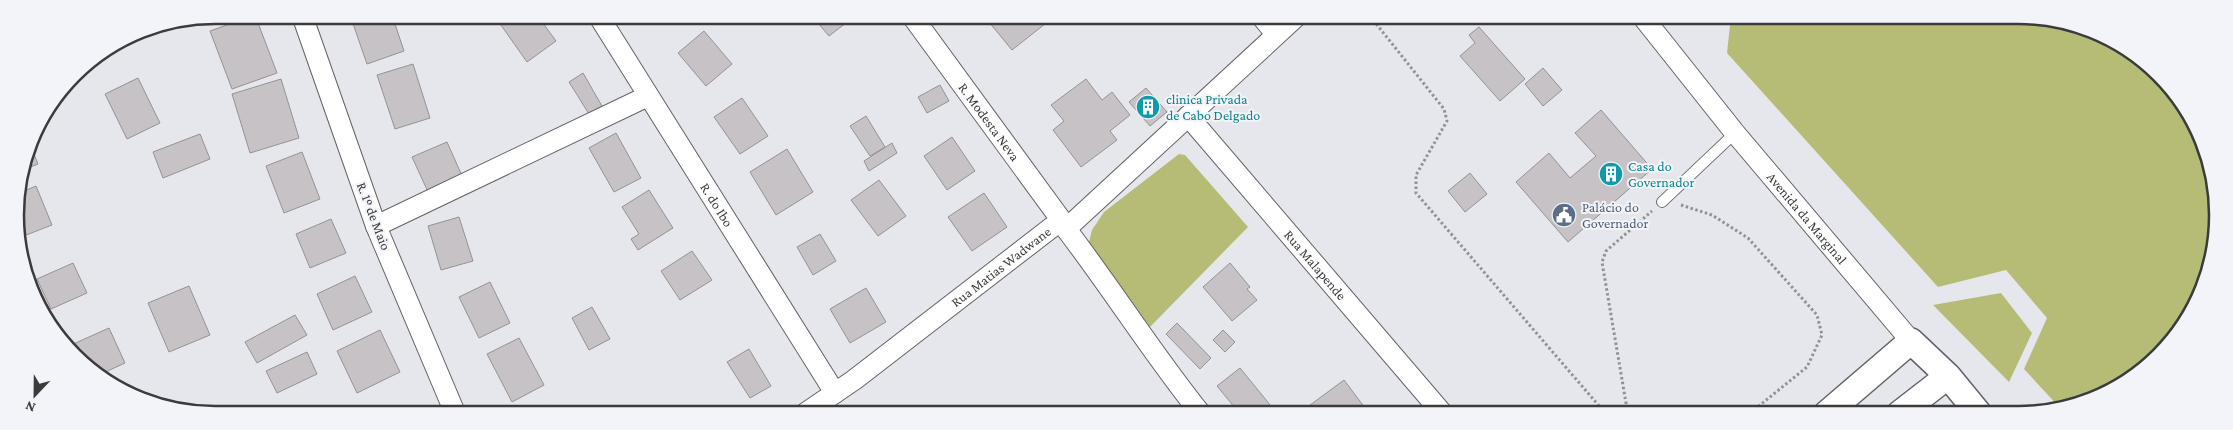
<svg xmlns="http://www.w3.org/2000/svg" width="2233" height="430" font-family="'Crimson Pro',serif">
  <style>
    .green { fill: #b6bc76 }
    .building { fill: #c6c2c6; stroke: #959295 }
    .lines { fill: none; stroke-linecap: round; stroke-linejoin: round }
    .service-casing { stroke: #636367; stroke-width: 12 }
    .minor-casing { stroke: #636367; stroke-width: 22 }
    .tertiary-casing { stroke: #636367; stroke-width: 28 }
    .path { stroke: #919296; stroke-width: 3; stroke-dasharray: 2.5 2.5; stroke-linecap: butt }
    .service { stroke: #fff; stroke-width: 10 }
    .minor { stroke: #fff; stroke-width: 20 }
    .tertiary { stroke: #fff; stroke-width: 25 }
    .labels { text-anchor: middle; dominant-baseline: central; stroke-width: 4; stroke-linejoin: round; paint-order: stroke }
    .culture-label { font-size: 14px; fill: #0d838f; stroke: #f3f4f9; text-anchor: start }
    .street-label { font-size: 14px; fill: #3b3b3d; stroke: #f3f4f9 }
    .service-label { font-size: 14px; fill: #4e5e75; stroke: #f3f4f9; text-anchor: start }
    .rim { fill: none; stroke: #3b3b3d; stroke-width: 2.5 }
  </style>
  <rect width="100%" height="100%" fill="#e6e7ec"/>
  <path class="green" d="M1731 16 2044 17 2118 42 2176 93 2211 163 2216 241 2197 303 2159 357 2095 400 2060 408 2024 369 2047 318 2006 270 1938 287 1727 53Z
    M1179 154 1185 155 1248 227 1149 328 1087 250 1092 230 1104 212Z
    M2001 293 2032 333 2009 382 1933 305Z"/>
  <path class="building" d="M220 15 202 21 201 18 215 15Z
    M255 15 277 73 232 89 210 31Z
    M350 15H392L404 51 367 64Z
    M507 15H537L556 41 527 62 498 21Z
    M812 16H855L829 36Z
    M984 16H1046L1050 20 1012 50Z
    M1479 27 1525 79 1500 101 1460 56 1475 43 1469 35Z
    M704 31 732 64 706 86 678 53Z
    M413 64 430 118 395 129 377 75Z
    M1543 68 1562 90 1543 106 1525 84Z
    M583 73 602 106 589 114 569 82Z
    M138 78 160 123 127 139 105 94Z
    M281 79 299 138 250 153 232 94Z
    M1086 79 1102 100 1112 92 1130 115 1110 131 1117 140 1081 167 1053 130 1064 121 1051 105Z
    M940 85 949 101 927 113 918 97Z
    M1146 88 1167 112 1150 126 1129 102Z
    M742 98 768 136 740 154 714 117Z
    M1601 110 1652 169 1568 242 1516 182 1549 153 1570 178 1596 156 1575 133Z
    M866 116 885 147 870 156 850 126Z
    M616 133 641 178 614 192 589 148Z
    M200 134 210 159 163 178 153 152Z
    M952 137 975 171 947 190 924 156Z
    M447 142 463 178 429 194 412 157Z
    M892 143 897 153 869 171 864 161Z
    M31 147 38 164 23 170 28 149Z
    M787 149 813 192 776 215 750 172Z
    M302 152 320 199 284 213 266 166Z
    M1470 173 1487 194 1465 212 1448 191Z
    M879 180 906 216 878 236 851 200Z
    M36 186 52 225 21 237 15 202 17 194Z
    M649 190 673 228 638 250 631 239 639 234 622 207Z
    M984 193 1007 227 972 251 948 217Z
    M459 217 473 261 441 270 428 226Z
    M331 219 346 253 310 268 296 234Z
    M820 234 836 261 813 275 797 247Z
    M692 251 712 280 680 300 661 271Z
    M73 263 87 293 51 309 37 279Z
    M1230 263 1250 287 1247 289 1257 300 1232 321 1203 287Z
    M355 276 372 312 333 330 317 294Z
    M490 282 510 323 479 338 459 297Z
    M189 286 210 335 169 352 148 303Z
    M866 288 886 322 850 343 830 309Z
    M592 307 610 339 589 350 572 318Z
    M295 315 307 335 257 363 245 342Z
    M1177 323 1211 358 1200 369 1166 334Z
    M109 328 125 363 99 375 77 357 71 345Z
    M380 330 400 372 357 393 337 351Z
    M1223 330 1235 342 1225 352 1213 340Z
    M519 338 544 385 512 402 487 354Z
    M749 349 771 386 750 398 727 362Z
    M307 352 317 374 277 393 266 371Z
    M1240 368 1271 406 1260 414H1240L1217 386Z
    M1344 380 1365 408 1357 414H1304L1302 411Z
    M549 405 554 414H533Z
    M400 408 402 413H387Z"/>
  <g class="lines">
    <g class="service-casing">
      <path id="service" d="M1662 202 1735 133"/>
    </g>
    <g class="minor-casing">
      <g id="minor">
        <path d="M302 15 376 226 455 413"/>
        <path id="s1" d="M598 15 835 393"/>
        <path id="s2" d="M912 16 1067 228"/>
        <path d="M1261 16 1276 34"/>
        <path id="s3" d="M1642 16 1735 133 1911 341"/>
        <path id="s4" d="M1188 116 1443 414"/>
        <path d="M1060 221C1109 284 1151 352 1201 414"/>
        <path d="M376 226 648 96"/>
        <path id="s5" d="M804 414 854 380 1060 221 1067 228 1297 16"/>
      </g>
    </g>
    <g class="tertiary-casing">
      <path id="tertiary" d="M1826 414 1911 341 1948 376 1980 415
        M1899 414 1948 376"/>
    </g>
    <path class="path" d="M1370 16 1444 109 1447 121 1416 175V193L1606 414
      M1681 205 1712 215 1748 238 1817 315 1822 335 1807 367 1749 414
      M1625 414 1626 403 1602 262 1606 251 1652 211"/>
    <use href="#service" class="service"/>
    <use href="#minor" class="minor"/>
    <use href="#tertiary" class="tertiary"/>
  </g>
  <defs>
    <g id="building-disc" transform="scale(1.25)"><circle r="9.5" fill="#0f9aa8" stroke="#f3f4f9"/><path d="M-4-6H4V6H1V3H-1V6H-4ZM-2.5-4.3h1.7v1.8h-1.7ZM.8-4.3h1.7v1.8H.8ZM-2.5-1h1.7V.8h-1.7ZM.8-1h1.7V.8H.8Z" fill="#fff"/></g>
    <g id="civic-disc" transform="scale(1.25)"><circle r="9.5" fill="#5c6f8a" stroke="#f3f4f9"/><path d="M-.6-6.5H3V-4.5H.6V-3L4-1V1h2V6H-6V1h2V-1L-.6-3ZM-1.2 2.5V6h2.4V2.5Z" fill="#fff"/></g>
  </defs>
  <g fill-rule="evenodd">
    <use href="#building-disc" x="1148" y="107"/>
    <use href="#building-disc" x="1611" y="174"/>
    <use href="#civic-disc" x="1564" y="215"/>
  </g>
  <g class="labels">
    <g class="culture-label">
      <text x="1166" y="99">clinica Privada<tspan x="1166" dy="16">de Cabo Delgado</tspan></text>
      <text x="1628" y="166">Casa do<tspan x="1628" dy="16">Governador</tspan></text>
    </g>
    <g class="street-label">
      <text stroke="none"><textPath href="#s2" startOffset="131">R. Modesta Neva</textPath></text>
      <text stroke="none"><textPath href="#s1" startOffset="224">R. do Ibo</textPath></text>
      <text transform="translate(374 216) rotate(69)">R. 1º de Maio</text>
      <text stroke="none"><textPath href="#s3" startOffset="261">Avenida da Marginal</textPath></text>
      <text stroke="none"><textPath href="#s4" startOffset="196">Rua Malapende</textPath></text>
      <text stroke="none"><textPath href="#s5" startOffset="246">Rua Matias Wadwane</textPath></text>
    </g>
    <g class="service-label">
      <text x="1582" y="207">Palácio do<tspan x="1582" dy="16">Governador</tspan></text>
    </g>
  </g>
  <path d="M0 0H2233V430H0ZM215 24H2018A191 191 0 0 1 2209 215V215A191 191 0 0 1 2018 406H215A191 191 0 0 1 24 215V215A191 191 0 0 1 215 24Z" fill="#f3f4f9" fill-rule="evenodd"/>
  <path class="rim" d="M215 24H2018A191 191 0 0 1 2209 215V215A191 191 0 0 1 2018 406H215A191 191 0 0 1 24 215V215A191 191 0 0 1 215 24Z"/>
  <g transform="translate(35 395) rotate(202)" stroke="#f3f4f9" stroke-width="4" paint-order="stroke">
  <path d="M0-4L9 19L0 12L-9 19Z" fill="#3b3b3d"/>
  <text y="-8" font-size="14" font-weight="bold" text-anchor="middle" fill="#3b3b3d">N</text>
  </g>
</svg>
